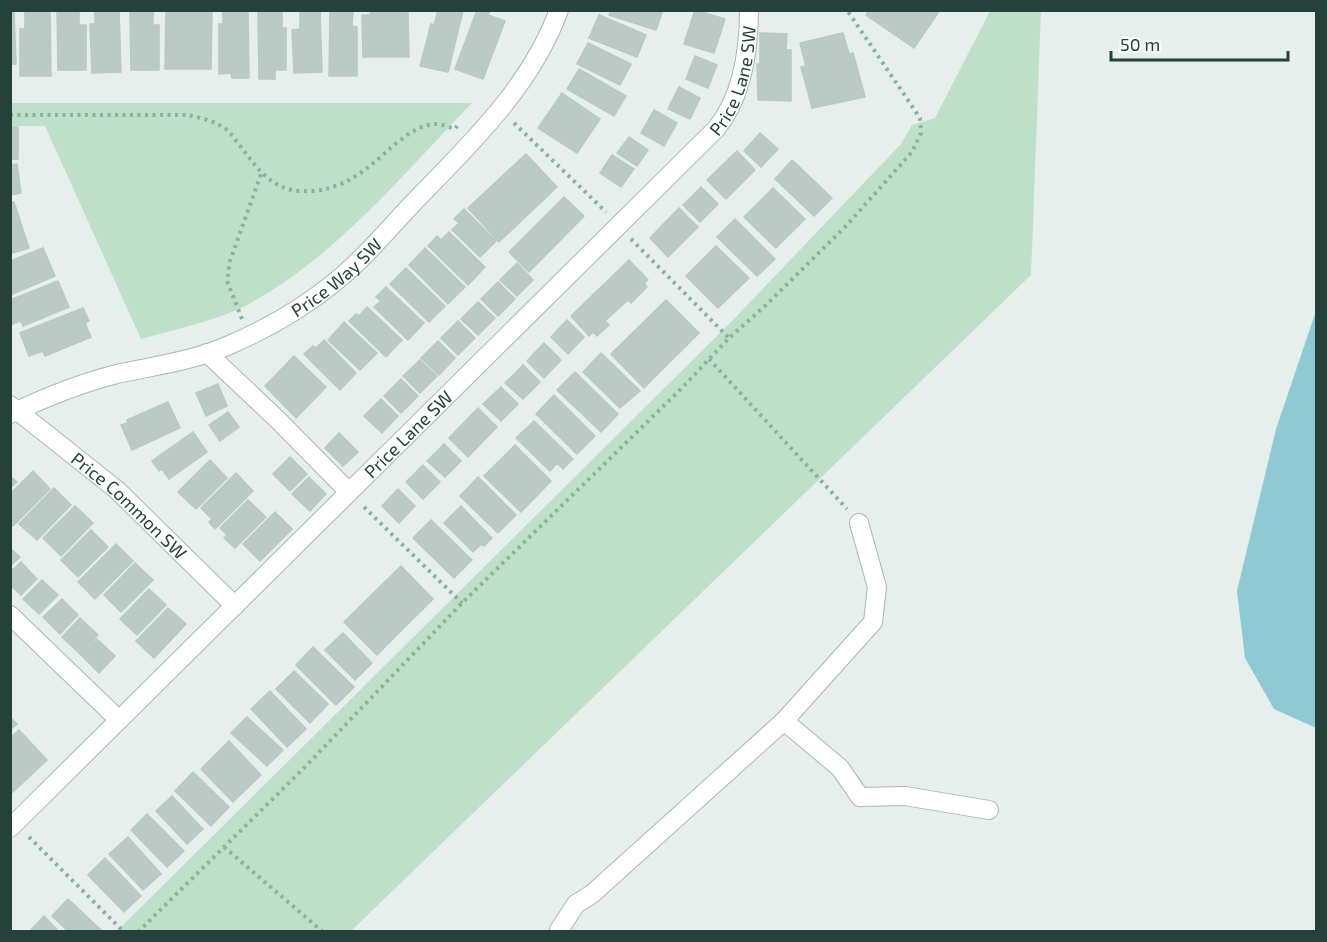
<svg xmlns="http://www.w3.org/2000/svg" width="1327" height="942" font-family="'Exo 2',sans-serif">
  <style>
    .green { fill: #bfe0c8 }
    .water { fill: #8ec9d4 }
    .building { fill: #bbcac4; stroke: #b8c9c2; stroke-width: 1.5 }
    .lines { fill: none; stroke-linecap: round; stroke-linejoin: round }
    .minor-casing { stroke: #a8b8b2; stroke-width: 20 }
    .path { stroke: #86b3a5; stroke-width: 4; stroke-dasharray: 3 4.5; stroke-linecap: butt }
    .minor { stroke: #fff; stroke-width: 18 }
    .labels { text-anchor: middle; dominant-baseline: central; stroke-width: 5; stroke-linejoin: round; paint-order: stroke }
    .street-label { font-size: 18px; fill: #24423a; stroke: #f7fbf9 }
  </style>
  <rect width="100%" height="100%" fill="#e6efeb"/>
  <path class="green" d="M990 11H1041L1031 275 351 931H117L730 323 901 144 912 125 935 118Z
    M11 103H472C401 176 333 261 241 308 211 322 172 330 141 339L45 126H11Z"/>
  <path class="water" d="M1316 311V728L1274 709 1245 658 1237 591 1276 429Z"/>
  <path class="building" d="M10 10H14L16 64H10Z
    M25 10H50L51 76H20V29H25Z
    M57 10H79V25H86V70H58Z
    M95 10H119L121 72 92 73 90 24H95Z
    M166 10 212 11 211 69H165Z
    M223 10H248L249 78H232L231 73 219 74V24H223Z
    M258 10H282V28H286V70H275V79H259Z
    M300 10H320L322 72 294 73 292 30 300 29Z
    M330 10H353L352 26 357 27V76H329Z
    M370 10H403V13H408L409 57H363L362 15H370Z
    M438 10 463 11 448 72 420 66 431 24 434 25Z
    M477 10H490L488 15 505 21 483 79 455 69Z
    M611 10H663L656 30 609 15Z
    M695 10 725 19 714 53 684 44Z
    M869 10H940L914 48 866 15Z
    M130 12H153V25H159V70H131Z
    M599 15 646 35 637 57 589 38Z
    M760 33 787 34 786 50H791V101L758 100 757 64H760Z
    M843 33 849 54 853 53 865 97 812 108 801 67 806 66 800 43Z
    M588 43 631 64 620 85 577 64Z
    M695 56 717 65 708 88 686 79Z
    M579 69 626 96 614 116 567 89Z
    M679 87 700 98 690 119 668 109Z
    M562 93 600 119 577 153 538 128Z
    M654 110 677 123 664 146 641 133Z
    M10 127H18V159H10Z
    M760 133 778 149 761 167 744 151Z
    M629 137 648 150 637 166 617 153Z
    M737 151 755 170 726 199 707 180Z
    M526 154 557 187 499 242 468 208Z
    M612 155 634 169 621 187 600 173Z
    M792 160 832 198 814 216 775 179Z
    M17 164 21 193 10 195V165Z
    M701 187 718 204 700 222 683 205Z
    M773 188 805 219 776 248 744 217Z
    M564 197 584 216 529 272 509 252Z
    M14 202 29 248 10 254V203Z
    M679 208 698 227 668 257 650 238Z
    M464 209 496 241 480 257 452 230 459 223 454 219Z
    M735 219 775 259 757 276 717 237Z
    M449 232 485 267 468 285 428 246 437 236 441 240Z
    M716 246 749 278 718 308 686 276Z
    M43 248 55 276 10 295V261Z
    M425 248 465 287 448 304 409 265Z
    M629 260 648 280 644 283 647 287 631 303 628 300 605 321 609 325 597 336 593 332 589 336 571 316Z
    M517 263 533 280 517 296 500 280Z
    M406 268 445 306 429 322 390 284Z
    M58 281 69 307 23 326 21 321 10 325V300Z
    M498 282 515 299 498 316 481 299Z
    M386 287 424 323 408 340 374 307 381 301 376 297Z
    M666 300 699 333 644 388 611 354Z
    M478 302 495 318 478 335 461 319Z
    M367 307 402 340 386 357 349 321 356 314 359 316Z
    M83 308 89 321 85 323 91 337 45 356 43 351 29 356 20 333Z
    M567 320 584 337 568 354 551 337Z
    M458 321 475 338 458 355 441 338Z
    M344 322 377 353 360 370 328 340Z
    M324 340 356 373 340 390 304 354 313 346 316 348Z
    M438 341 455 358 439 375 421 358Z
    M544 343 561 360 544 378 527 361Z
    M601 353 640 391 620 408 583 372Z
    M294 356 326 387 296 418 265 386Z
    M420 360 437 376 420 393 403 376Z
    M523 365 540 382 523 399 505 383Z
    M575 372 618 414 601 432 557 390Z
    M401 379 418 396 401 413 384 396Z
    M218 384 227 406 206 416 196 393Z
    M501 387 518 404 501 421 483 404Z
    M554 395 595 436 577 454 536 414Z
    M381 399 398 416 382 433 364 416Z
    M168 402 180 428 132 450 121 425 128 423 127 420Z
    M478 408 497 427 468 457 449 438Z
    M228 412 239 427 220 441 209 425Z
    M534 421 573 459 563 469 557 463 550 471 516 438Z
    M193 432 207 452 169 479 162 469 159 471 152 461Z
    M339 433 358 452 343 466 325 448Z
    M444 444 461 461 445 477 427 461Z
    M515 445 551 481 521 512 484 476Z
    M290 457 307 474 290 491 273 474Z
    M210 460 227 478 196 509 178 492Z
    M423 465 440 482 423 499 406 482Z
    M33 471 50 489 13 526 10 523V494Z
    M236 473 253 491 215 529 209 522 212 519 201 508Z
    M10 476 17 482 10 488Z
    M309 477 326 494 310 511 292 494Z
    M478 477 516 515 498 533 460 496Z
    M54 488 71 505 37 540 19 524Z
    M398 489 415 506 399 523 382 506Z
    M248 500 266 517 235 548 224 538 227 535 220 528Z
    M75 506 93 523 61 556 43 538Z
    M461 506 492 538 484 546 481 544 473 552 444 523Z
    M275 512 292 529 260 561 243 544Z
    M431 520 472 560 454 578 413 538Z
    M91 530 108 547 78 577 61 560Z
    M116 544 133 561 95 599 78 582Z
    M10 548 20 557 10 566Z
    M21 562 37 579 21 595 10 585V572Z
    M135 563 153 580 121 612 104 595Z
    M401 566 433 599 377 655 344 622Z
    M42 580 58 595 39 614 23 599Z
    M149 589 166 605 137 635 120 619Z
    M62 599 78 615 60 634 43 617Z
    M168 608 186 624 154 658 136 641Z
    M80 618 98 635 80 654 62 637Z
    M343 633 372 663 355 680 325 650Z
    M97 639 115 656 99 673 81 655Z
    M313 647 354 687 336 705 296 665Z
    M294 671 328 704 310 723 276 689Z
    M270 691 306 729 287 747 251 709Z
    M10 717 17 724 10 730Z
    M247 717 283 750 267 766 231 733Z
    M19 730 47 760 13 792 10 789V738Z
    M229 741 261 775 233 802 201 769Z
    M193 772 229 807 211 826 175 791Z
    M172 796 203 829 187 844 156 811Z
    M147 814 184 851 167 867 131 830Z
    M128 837 161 874 143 890 109 854Z
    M105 858 141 896 124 912 88 875Z
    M68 899 102 931 101 932H69L52 916Z
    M44 916 59 932H29Z"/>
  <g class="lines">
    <g class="minor-casing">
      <g id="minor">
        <path d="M207 353 277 419 349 492"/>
        <path id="s1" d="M10 405 117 490 235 606"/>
        <path id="s2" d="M10 414C44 398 81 383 117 374 153 366 193 361 227 346 265 330 303 308 335 282 365 258 389 228 415 201 470 144 531 87 559 10"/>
        <path d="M10 615 119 720"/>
        <path d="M784 721 840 768 860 797 905 796 989 810"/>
        <path id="s3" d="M10 828 716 129C743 96 749 51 749 10"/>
        <path d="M561 932 559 930 576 904 592 894 784 721 873 622 877 587 859 523"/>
      </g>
    </g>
    <path class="path" d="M10 115H188C201 118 215 121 226 129 231 133 234 139 238 143 255 165 270 190 301 191 336 193 361 175 386 152 398 142 412 129 428 125 437 122 446 126 455 129L457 126
      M514 123 606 212
      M631 239 729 338
      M242 319 227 281 230 261 261 174
      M709 359 847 509
      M364 507 462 603
      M29 837 124 932
      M224 847 323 932
      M138 932 303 769 462 603 681 389 729 338 764 307 846 226 912 152 921 133 920 118 847 10"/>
    <use href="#minor" class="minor"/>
  </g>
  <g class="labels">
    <g class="street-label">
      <text stroke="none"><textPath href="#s3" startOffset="1046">Price Lane SW</textPath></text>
      <text stroke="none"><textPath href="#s2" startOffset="358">Price Way SW</textPath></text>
      <text stroke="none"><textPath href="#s3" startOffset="560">Price Lane SW</textPath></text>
      <text stroke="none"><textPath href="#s1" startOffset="156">Price Common SW</textPath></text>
    </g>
  </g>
  <rect width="1327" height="942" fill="none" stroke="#24423a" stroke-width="24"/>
  <path d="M1111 51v9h177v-9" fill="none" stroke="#24423a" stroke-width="3"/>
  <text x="1120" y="51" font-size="18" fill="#24423a" stroke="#f7fbf9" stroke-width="4.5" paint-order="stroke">50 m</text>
</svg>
